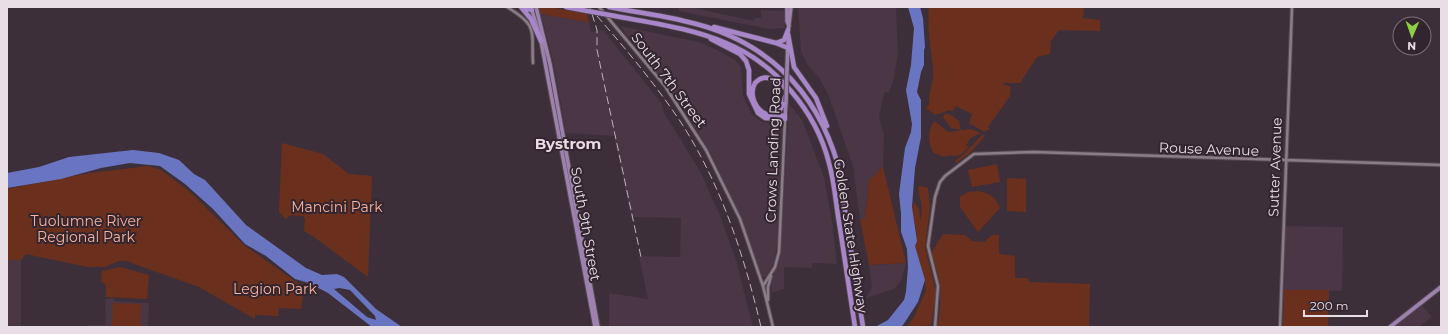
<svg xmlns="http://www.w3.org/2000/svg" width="1448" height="334" font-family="Montserrat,sans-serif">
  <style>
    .built { fill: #4a3644 }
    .green { fill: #6b301d }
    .water { fill: #6a75c1; fill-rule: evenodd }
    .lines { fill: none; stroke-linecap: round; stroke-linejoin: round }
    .minor-casing { stroke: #574b53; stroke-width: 4.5 }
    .major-casing { stroke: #574b53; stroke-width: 5.5 }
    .highway-casing { stroke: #574b53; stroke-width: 6 }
    .minor { stroke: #8c7c87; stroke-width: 2.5 }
    .major { stroke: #9d82af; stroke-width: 3.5 }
    .highway { stroke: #a886ca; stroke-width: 4.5 }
    .rail { stroke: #bdb2ba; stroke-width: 1; stroke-dasharray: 8 4; stroke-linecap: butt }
    .major-bridge-casing { stroke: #574b53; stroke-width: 5.5; stroke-linecap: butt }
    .highway-bridge-casing { stroke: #574b53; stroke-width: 6; stroke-linecap: butt }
    .major-bridge { stroke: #9d82af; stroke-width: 3.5 }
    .highway-bridge { stroke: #a886ca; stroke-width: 4.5 }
    .labels { text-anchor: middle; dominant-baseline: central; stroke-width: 4; stroke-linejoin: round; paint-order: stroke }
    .street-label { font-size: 14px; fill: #e8dee5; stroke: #33252f }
    .park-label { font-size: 14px; fill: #f8b39c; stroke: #33252f }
    .neighbourhood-label { font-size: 15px; font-weight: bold; fill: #ecdae6; stroke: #33252f }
  </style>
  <rect width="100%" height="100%" fill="#3d2f39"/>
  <path class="built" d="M679 7H690L754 21V18H761V10L784 11 785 28 769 29 679 11Z
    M798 7H896L898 54 893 82 889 92 884 93 879 117 884 135 883 167 869 180 865 219H860L853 166 828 94 818 76 808 66 801 51Z
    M541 14 589 22 591 32 603 30 662 104 664 113 700 171 721 218 736 260 753 327H609V293L648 299 639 256 680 257 681 218 631 217 614 136 566 133 554 65Z
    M620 26 699 42 717 50 735 60 741 67 743 96 752 115 762 122 782 124 777 246 774 262 766 277H762L741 217 711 154 683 107Z
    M789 104 802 120 824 177 832 221 837 264 812 263V268L784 267V289L772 293 771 282 778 263 781 247Z
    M1285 226 1343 227 1342 291 1284 290Z
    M7 260H21V327H7Z
    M906 263 901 281 894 289 866 298 872 287 869 265Z
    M114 298V301L149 303 148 327H89V325H106L105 299Z
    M1422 305 1432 317 1419 327H1393Z"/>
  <path class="green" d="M538 7H550L587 14 589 22 541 14Z
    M929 7H1084L1083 18 1100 20V31L1059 30 1051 41 1050 54 1037 57 1020 83H1001L1011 87 1010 96 988 127 990 129 984 132 969 123 972 114 956 106 952 112 950 110 935 115 926 108 929 105C928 91 935 81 933 68 931 48 927 29 929 7Z
    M945 114H949L959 121 961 130 951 128 943 117Z
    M935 121 948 132 971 129 981 133 971 138 966 145 969 147C956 162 955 152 944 157L934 153C928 146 927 127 935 121Z
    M983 134 984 137 970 153 956 163 955 161 965 153Z
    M282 143 323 154 349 174 372 176 368 277 314 237 304 231 305 219 303 216 291 215 286 219 279 212Z
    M997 164 1000 182 972 187 968 170Z
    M149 166 161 170 190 192 245 246 295 281 304 286 301 309 279 308 278 316 255 315V319L199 287 126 261H119L105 267H87L26 254 21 260H7V189L90 173Z
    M883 167 906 263 869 265 860 219H865L869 180Z
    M1007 178 1026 179V212L1007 211Z
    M920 186 928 188 930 206 925 248 936 292 931 325 907 327 914 317 926 291 925 280 915 246C921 232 909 217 914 202L919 209 920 221C924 211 920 198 918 187Z
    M978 191C989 193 996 197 1000 208L978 232 960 207V197L968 192Z
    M943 234 965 235 972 241 984 242 992 235H999V254L1015 256V278H1028L1029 282 1090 284 1089 327H938C941 297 943 282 931 254Z
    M120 267 149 275 147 299 106 297V285L101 281 102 271Z
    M1284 290H1329L1328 327H1283Z
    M113 303 141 304 140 327H112Z"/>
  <path class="water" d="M908 7H920L923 18 925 47 924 50V65L921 72 917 92 921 100V137L915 168 912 207 917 241 915 246 925 280 918 302 903 325 900 327H875L888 320 904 300 906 292 908 267 907 249 901 232V213L899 194 905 148 911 132 912 124 906 90 911 65 914 28Z
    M133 150 159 153 179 160 194 174 205 180 246 225 306 268 322 275 337 274 344 277 376 309 402 327H372L328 293 309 283 295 279 266 256 245 244 213 209 185 184 160 166 130 163 101 168 61 179 7 188V173L39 167 69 157ZM339 288 350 290 375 316 376 320 367 317 334 289Z"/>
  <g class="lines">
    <g class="minor-casing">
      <path id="minor" d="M507 7C539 26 531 31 533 63
        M599 7 665 86 706 150 740 219 763 286 773 327
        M763 286 775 267 779 252 785 120
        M768 300V287L771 276
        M935 327 938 286 928 246 935 197 940 182 945 176 974 154 1034 152 1441 165
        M1280 327 1292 7"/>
    </g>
    <g class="major-casing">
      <path id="major" d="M531 7 541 41 595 327
        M536 7 550 64 598 327
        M787 7V21L789 26
        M788 32 791 7
        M787 69 788 40
        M785 118 786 102
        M1390 327 1441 287"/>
    </g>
    <g class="highway-casing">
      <path id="highway" d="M521 7 531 19 541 41
        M566 7 582 10
        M609 7C634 12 660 15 684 21 763 38 816 88 838 165L863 327
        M524 8 532 10
        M615 16C652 23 691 28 726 43 775 63 816 111 829 163 835 184 836 207 840 228 845 261 850 294 855 327
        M714 27 776 43 788 48
        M788 34 794 67 816 98 827 126
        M711 39 740 54 746 61 749 70V94L758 113 765 118 785 119
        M776 43 784 40 788 30
        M785 88C775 80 765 72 755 83 743 104 777 135 785 97
        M774 115 785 116"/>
    </g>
    <use href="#minor" class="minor"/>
    <use href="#major" class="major"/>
    <use href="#highway" class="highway"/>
    <path class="rail" d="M589 7C621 43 653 81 680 121 721 184 744 255 761 327
      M592 14 597 30V50L641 257"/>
    <g class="major-bridge-casing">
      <path id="major-bridge" d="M786 102 787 69"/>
    </g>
    <g class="highway-bridge-casing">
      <path id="highway-bridge" d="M582 10 615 16"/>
    </g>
    <use href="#major-bridge" class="major-bridge"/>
    <use href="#highway-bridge" class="highway-bridge"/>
  </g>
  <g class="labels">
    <g class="street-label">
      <text transform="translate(669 80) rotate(53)">South 7th Street</text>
      <text transform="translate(1209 149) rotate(2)">Rouse Avenue</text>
      <text transform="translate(773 150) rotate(-88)">Crows Landing Road</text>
      <text transform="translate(1275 167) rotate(-88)">Sutter Avenue</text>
      <text transform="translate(586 224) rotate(80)">South 9th Street</text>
      <text transform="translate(851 236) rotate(81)">Golden State Highway</text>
    </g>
    <g class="park-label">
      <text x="337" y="207">Mancini Park</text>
      <text x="86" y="221">Tuolumne River<tspan x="86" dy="16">Regional Park</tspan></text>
      <text x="275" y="289">Legion Park</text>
    </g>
    <g class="neighbourhood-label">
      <text x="568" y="143">Bystrom</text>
    </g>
  </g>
  <rect width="1448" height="334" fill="none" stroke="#e8dee5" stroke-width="16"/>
  <g transform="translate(1412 36) rotate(182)"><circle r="19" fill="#33252f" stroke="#7b6f78"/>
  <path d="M0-3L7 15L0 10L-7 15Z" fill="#8dce44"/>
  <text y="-6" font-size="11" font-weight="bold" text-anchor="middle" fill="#e8dee5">N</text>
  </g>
  <path d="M1304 310v6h63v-6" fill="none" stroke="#e8dee5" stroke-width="2"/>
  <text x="1310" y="310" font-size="12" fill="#e8dee5" stroke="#33252f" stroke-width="3" paint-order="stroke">200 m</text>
</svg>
